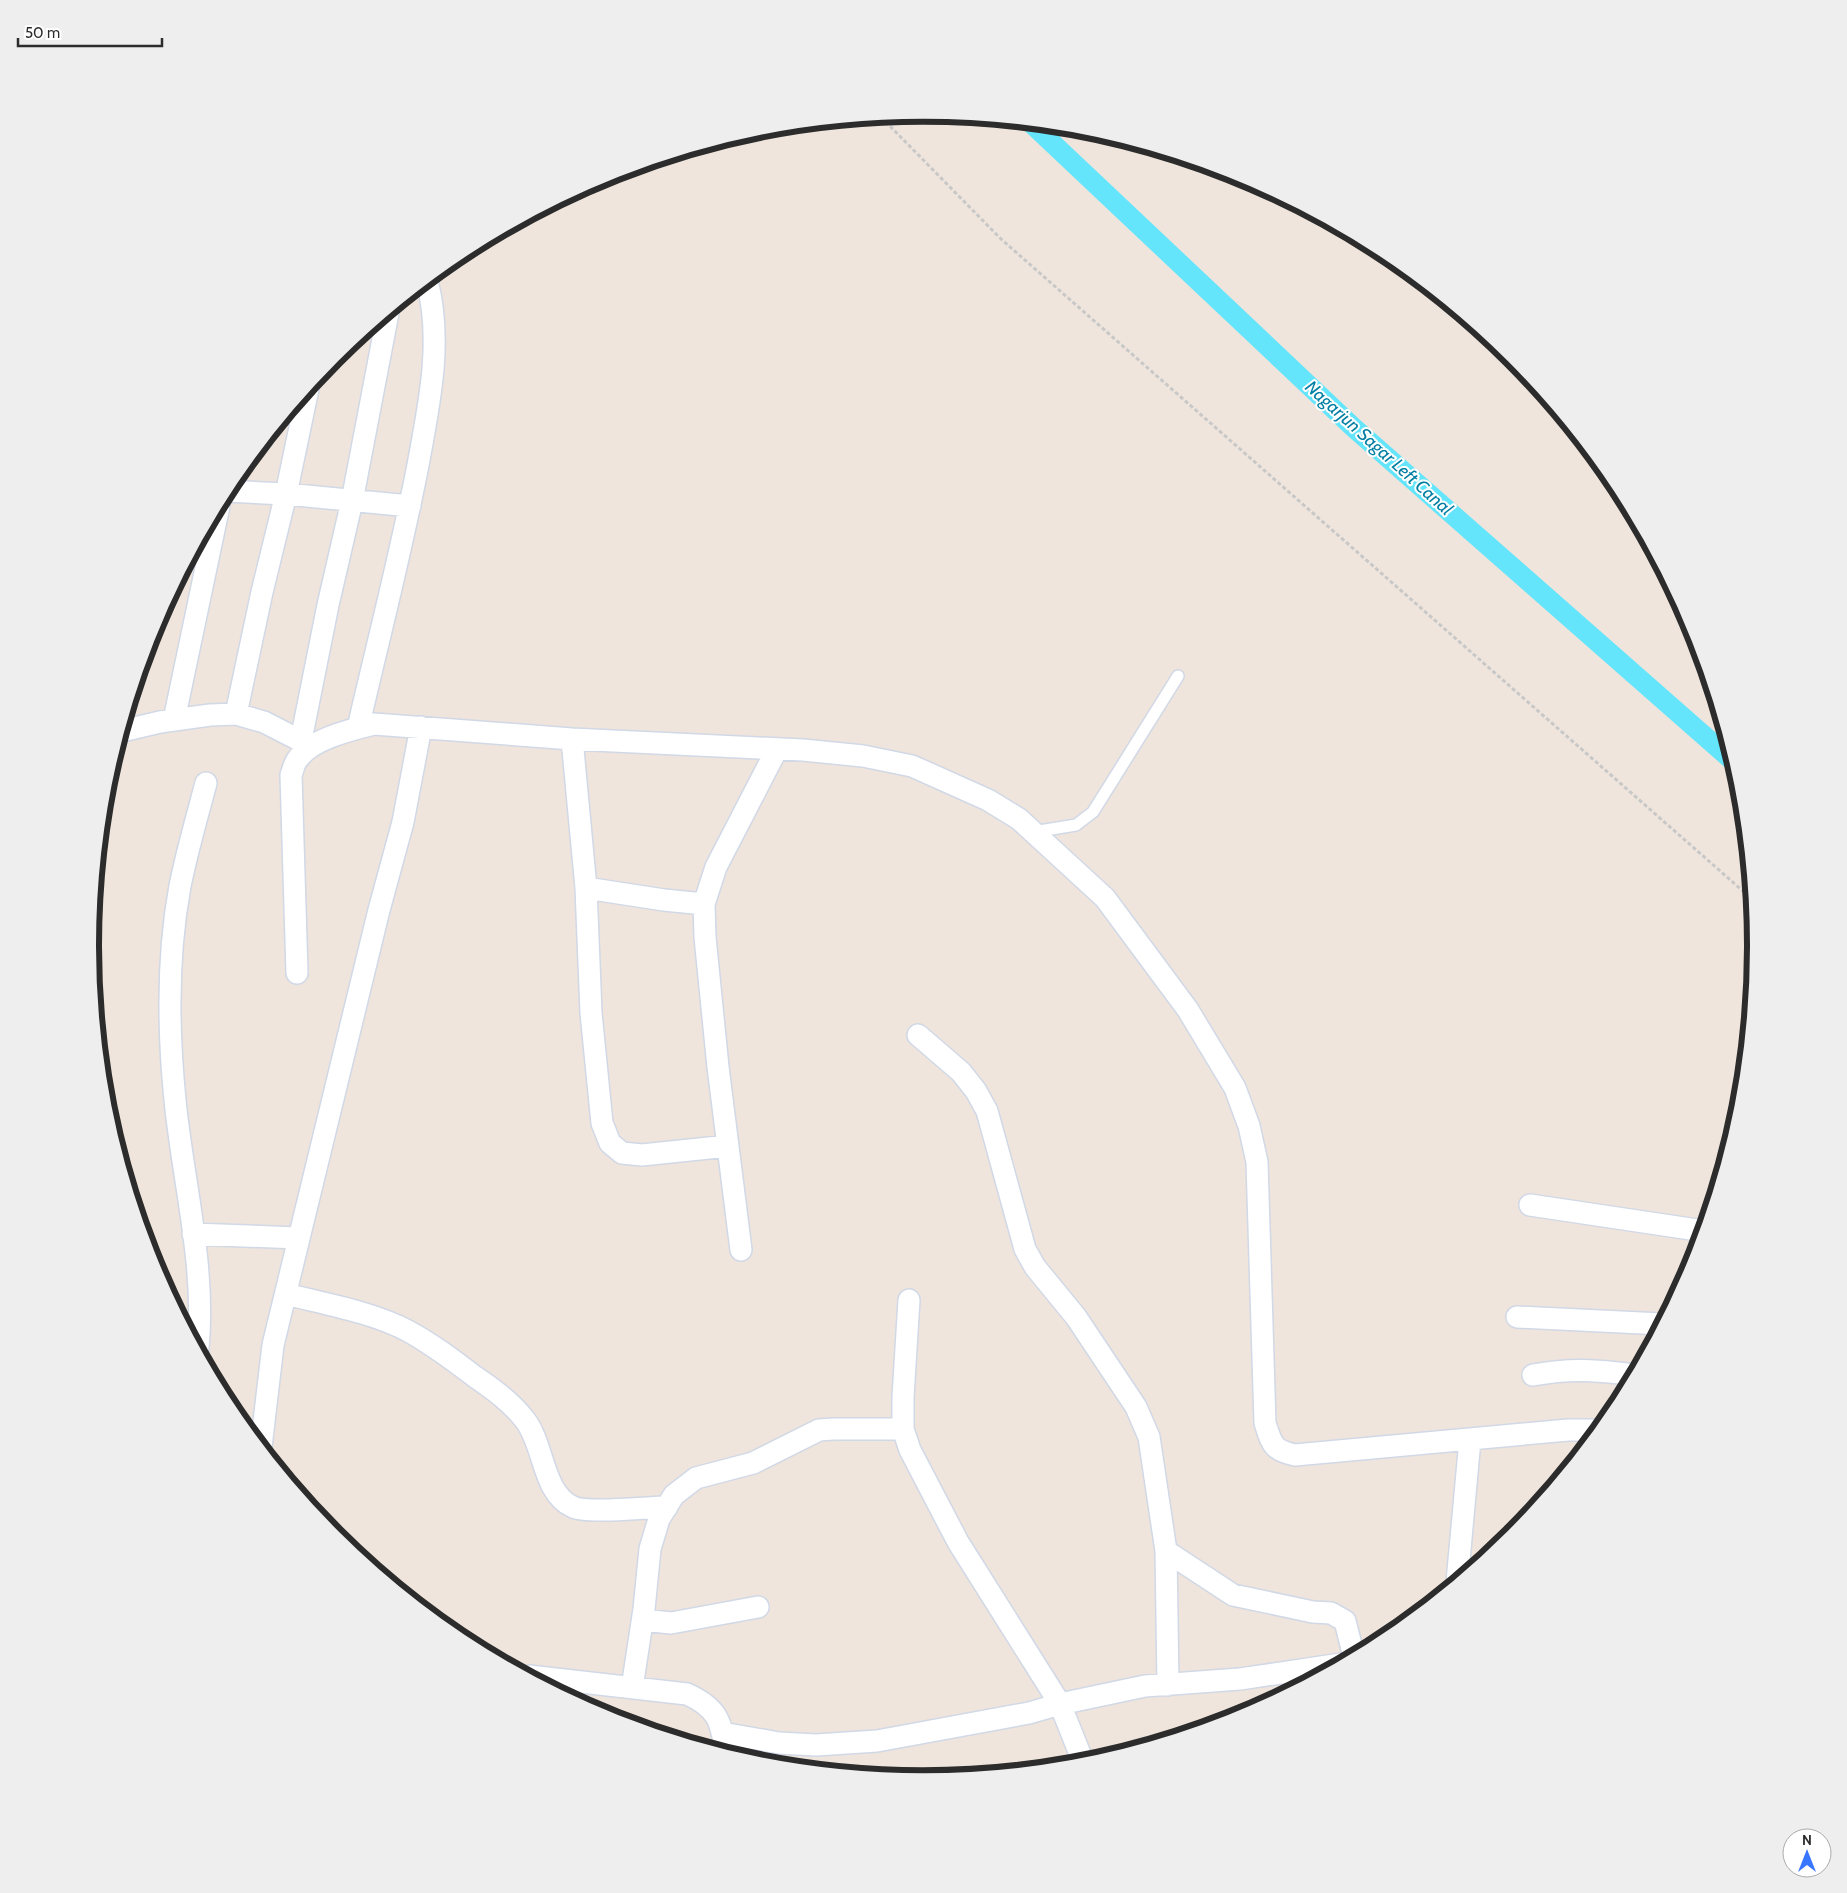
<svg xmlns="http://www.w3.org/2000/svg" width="1847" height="1893" font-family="Cabin,sans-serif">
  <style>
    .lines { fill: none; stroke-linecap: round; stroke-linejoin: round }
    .canal { stroke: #65e5fb; stroke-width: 20 }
    .lane-casing { stroke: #d1d8e6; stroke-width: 14 }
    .street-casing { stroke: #d1d8e6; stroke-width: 24 }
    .path { stroke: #c8c8c8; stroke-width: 3; stroke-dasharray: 4 2.5; stroke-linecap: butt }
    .lane { stroke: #fff; stroke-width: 11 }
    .street { stroke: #fff; stroke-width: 21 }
    .labels { text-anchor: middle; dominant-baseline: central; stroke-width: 4; stroke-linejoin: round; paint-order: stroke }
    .water-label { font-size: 18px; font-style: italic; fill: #017fa3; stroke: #fff }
    .rim { fill: none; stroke: #2c2c2c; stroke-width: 6 }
  </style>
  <rect width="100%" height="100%" fill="#efe5dc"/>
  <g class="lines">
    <path class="canal" d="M1032 124 1354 428 1734 762"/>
    <g class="lane-casing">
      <path id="lane" d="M1033 832 1076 825 1093 812 1178 676"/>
    </g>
    <g class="street-casing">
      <path id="street" d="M226 491 286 494 410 506
        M236 714 262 592 286 494 308 389
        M174 720 219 506
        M358 728C378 641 401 553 418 465 429 405 443 341 427 281
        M122 731 160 722 210 715 236 714 264 722 311 746
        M572 739 586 888 591 1013 602 1123 610 1143 622 1153 642 1155 728 1146
        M301 740 328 605 352 501 388 313
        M586 888 664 900 704 904
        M297 973 291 775C293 770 294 764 297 760 311 739 350 730 374 724L572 739 803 750 863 756 912 766 988 800 1019 819 1105 898 1188 1010 1235 1088 1249 1126 1257 1162 1265 1423C1272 1444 1272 1450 1295 1455L1568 1430H1600
        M918 1035 961 1072 976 1091 987 1111 1025 1249 1035 1267 1076 1317 1136 1407 1149 1437 1166 1551 1168 1685
        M1530 1205 1704 1231
        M193 1234 299 1238
        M741 1250 718 1067 705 937 704 904 716 867 777 749
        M286 1294C325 1304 372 1312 408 1331 432 1344 453 1360 474 1376 493 1389 511 1402 525 1420 545 1446 542 1493 573 1507 588 1514 648 1507 667 1507
        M909 1300 903 1397V1429L910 1450 958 1542 1060 1704 1084 1764
        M1517 1317 1662 1324
        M198 1348C206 1266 183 1182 175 1100 168 1030 167 956 180 886 187 851 197 817 206 783
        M1533 1375C1571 1368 1597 1370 1635 1375
        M261 1447 273 1345 379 910 403 822 421 727
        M1166 1551 1233 1595 1313 1612 1331 1613 1345 1621 1354 1657
        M1457 1582 1470 1440
        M643 1620 671 1623 758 1607
        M529 1676 687 1694C718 1708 721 1721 726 1753
        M632 1688 644 1609 650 1549 659 1519 674 1495 696 1478 753 1463 819 1430 833 1429H903
        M722 1733 779 1743 816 1745 877 1741 1029 1713 1060 1704 1145 1686 1240 1679 1341 1664"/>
    </g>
    <path class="path" d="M881 117 1001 239 1752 899
      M747 133 770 128"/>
    <use href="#lane" class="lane"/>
    <use href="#street" class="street"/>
  </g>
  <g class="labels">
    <g class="water-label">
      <text transform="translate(1379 448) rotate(42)">Nagarjun Sagar Left Canal</text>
    </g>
  </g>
  <path d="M0 0H1847V1893H0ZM99 946a824 824 0 1 1 1648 0a824 824 0 1 1-1648 0Z" fill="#eee" fill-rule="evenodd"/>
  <path class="rim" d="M99 946a824 824 0 1 1 1648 0a824 824 0 1 1-1648 0Z"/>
  <g transform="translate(1807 1853)"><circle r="24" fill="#ffffff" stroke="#ababab"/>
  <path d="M0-4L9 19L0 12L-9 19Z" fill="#3976ff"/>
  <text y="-8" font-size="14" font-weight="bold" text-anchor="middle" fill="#2c2c2c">N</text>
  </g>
  <path d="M18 38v8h144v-8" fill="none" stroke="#2c2c2c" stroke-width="2.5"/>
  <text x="25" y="38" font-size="15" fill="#2c2c2c" stroke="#ffffff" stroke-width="4" paint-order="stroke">50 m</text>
</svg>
